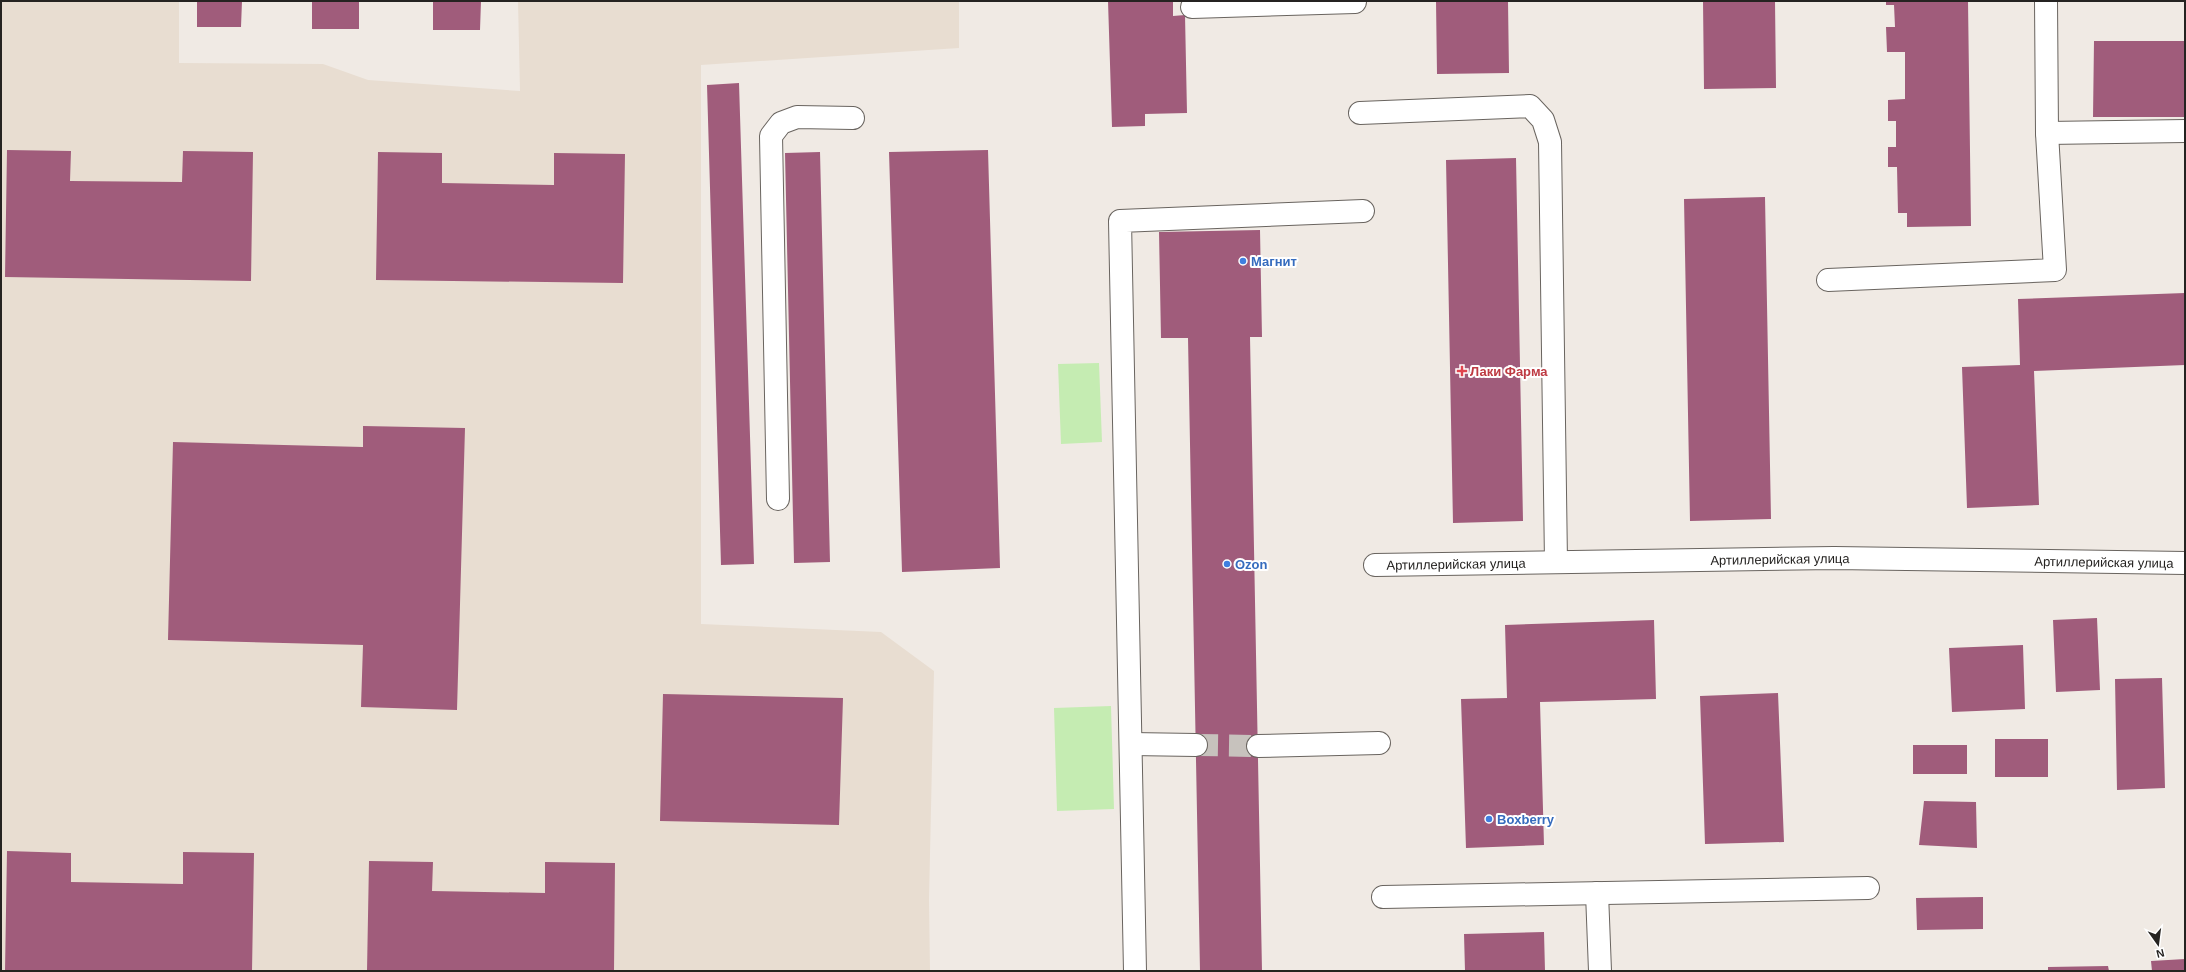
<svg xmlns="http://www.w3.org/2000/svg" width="2186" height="972" font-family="Arial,sans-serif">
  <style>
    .built { fill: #e8ddd1 }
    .green { fill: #c5ecb2 }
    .building { fill: #a05c7b }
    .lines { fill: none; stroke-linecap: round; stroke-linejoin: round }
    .minor-tunnel { stroke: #c7c2bd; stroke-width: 22; stroke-dasharray: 22 11; stroke-linecap: butt }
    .minor-casing { stroke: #69645f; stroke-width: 24 }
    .minor { stroke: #fff; stroke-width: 22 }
    .shop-dot { fill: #3f7fe0; stroke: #fff; stroke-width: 1.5 }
    .health-dot { fill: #e0444e; stroke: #fff; stroke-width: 1.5 }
    .labels { text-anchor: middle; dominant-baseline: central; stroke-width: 4; stroke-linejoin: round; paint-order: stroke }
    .shop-label { font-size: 13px; font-weight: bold; fill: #366cbe; stroke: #fff; text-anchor: start }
    .health-label { font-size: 13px; font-weight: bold; fill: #be3a42; stroke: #fff; text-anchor: start }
    .street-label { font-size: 13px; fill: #252321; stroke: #fff }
  </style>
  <rect width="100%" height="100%" fill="#f0eae4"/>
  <path class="built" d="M1 1H179V63L323 64 368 80 520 91 518 1H959V48L701 65V624L881 632 934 671 929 900 930 971H1Z"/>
  <path class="green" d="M1099 363 1102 442 1061 444 1058 364Z
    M1111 706 1114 809 1057 811 1054 708Z"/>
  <path class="building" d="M197 1H242L241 27H197Z
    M312 1H359V29H312Z
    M433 1H481L480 30H433Z
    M1108 1H1173V16L1185 15 1187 113 1145 114V126L1112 127Z
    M1436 1H1508L1509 73 1437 74Z
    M1703 1H1775L1776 88 1704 89Z
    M1886 1H1968L1971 226 1907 227V213H1898L1897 167H1888V147H1896V121H1888V100L1905 99V52H1887L1886 27H1895L1894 5H1886Z
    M2094 41H2185V117H2093Z
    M739 83 754 564 721 565 707 85Z
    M7 150 71 151 70 181 182 182 183 151 253 152 251 281 5 277Z
    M988 150 1000 568 902 572 889 152Z
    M378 152 442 153V183L554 185V153L625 154 623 283 376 280Z
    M820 152 830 562 794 563 785 153Z
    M1516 158 1523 521 1453 523 1446 160Z
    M1765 197 1771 519 1690 521 1684 199Z
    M1260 230 1262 337H1250L1262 971H1200L1188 338H1161L1159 232Z
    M2185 293V365L2034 371 2039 505 1967 508 1962 367 2020 365 2018 299Z
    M363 426 465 428 457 710 361 707 363 645 168 640 173 442 363 447Z
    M2097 618 2100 690 2056 692 2053 620Z
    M1654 620 1656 699 1540 702 1544 845 1466 848 1461 699 1507 698 1505 625Z
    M2023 645 2025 709 1952 712 1949 648Z
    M2162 678 2165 788 2117 790 2115 679Z
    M1778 693 1784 842 1705 844 1700 696Z
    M663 694 843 698 839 825 660 821Z
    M1995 739H2048V777H1995Z
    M1913 745H1967V774H1913Z
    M1924 801 1976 802 1977 848 1919 845Z
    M7 851 71 853V882L183 884V852L254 853 252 971H5Z
    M369 861 433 862 432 891 545 893V862L615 863 614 971H367Z
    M1983 897V929L1917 930 1916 898Z
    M1544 932 1545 971H1465L1464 934Z
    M2185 959V971H2152L2151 961Z
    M2108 966 2109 971H2048V967Z"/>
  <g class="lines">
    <path class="minor-tunnel" d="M1196 745 1258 746"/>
    <g class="minor-casing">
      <g id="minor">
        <path d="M1192 7 1355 2"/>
        <path d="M1360 113 1530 106 1543 120 1550 142 1556 562"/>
        <path d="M2047 133 2185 131"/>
        <path d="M1828 280 2055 270 2047 133 2046 1"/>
        <path d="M778 499 771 136 781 123 797 117 853 118"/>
        <path id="s1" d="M1375 565 1834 558 2185 563"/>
        <path d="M1131 744 1196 745"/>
        <path d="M1258 746 1379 743"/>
        <path d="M1597 893 1600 971"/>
        <path d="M1383 897 1868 888"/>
        <path d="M1135 971 1120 221 1363 211"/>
      </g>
    </g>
    <use href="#minor" class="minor"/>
  </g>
  <g class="shop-dot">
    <circle cx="1243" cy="261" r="4"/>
    <circle cx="1227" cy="564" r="4"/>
    <circle cx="1489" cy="819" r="4"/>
  </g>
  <path class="health-dot" d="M1460 365h4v4h4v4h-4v4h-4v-4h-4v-4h4z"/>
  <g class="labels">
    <g class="shop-label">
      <text x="1251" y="261">Магнит</text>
      <text x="1235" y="564">Ozon</text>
      <text x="1497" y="819">Boxberry</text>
    </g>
    <g class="health-label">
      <text x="1470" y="371">Лаки Фарма</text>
    </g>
    <g class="street-label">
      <text stroke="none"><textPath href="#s1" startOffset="405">Артиллерийская улица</textPath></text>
      <text stroke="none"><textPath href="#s1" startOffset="729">Артиллерийская улица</textPath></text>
      <text stroke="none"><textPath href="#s1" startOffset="81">Артиллерийская улица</textPath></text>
    </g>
  </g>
  <rect width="2186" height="972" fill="none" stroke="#252321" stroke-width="4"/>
  <g transform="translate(2158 944) rotate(166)" stroke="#ffffff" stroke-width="3" paint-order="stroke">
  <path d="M0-3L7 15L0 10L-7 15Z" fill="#252321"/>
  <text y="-6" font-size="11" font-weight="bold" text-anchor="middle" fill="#252321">N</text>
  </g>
</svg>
